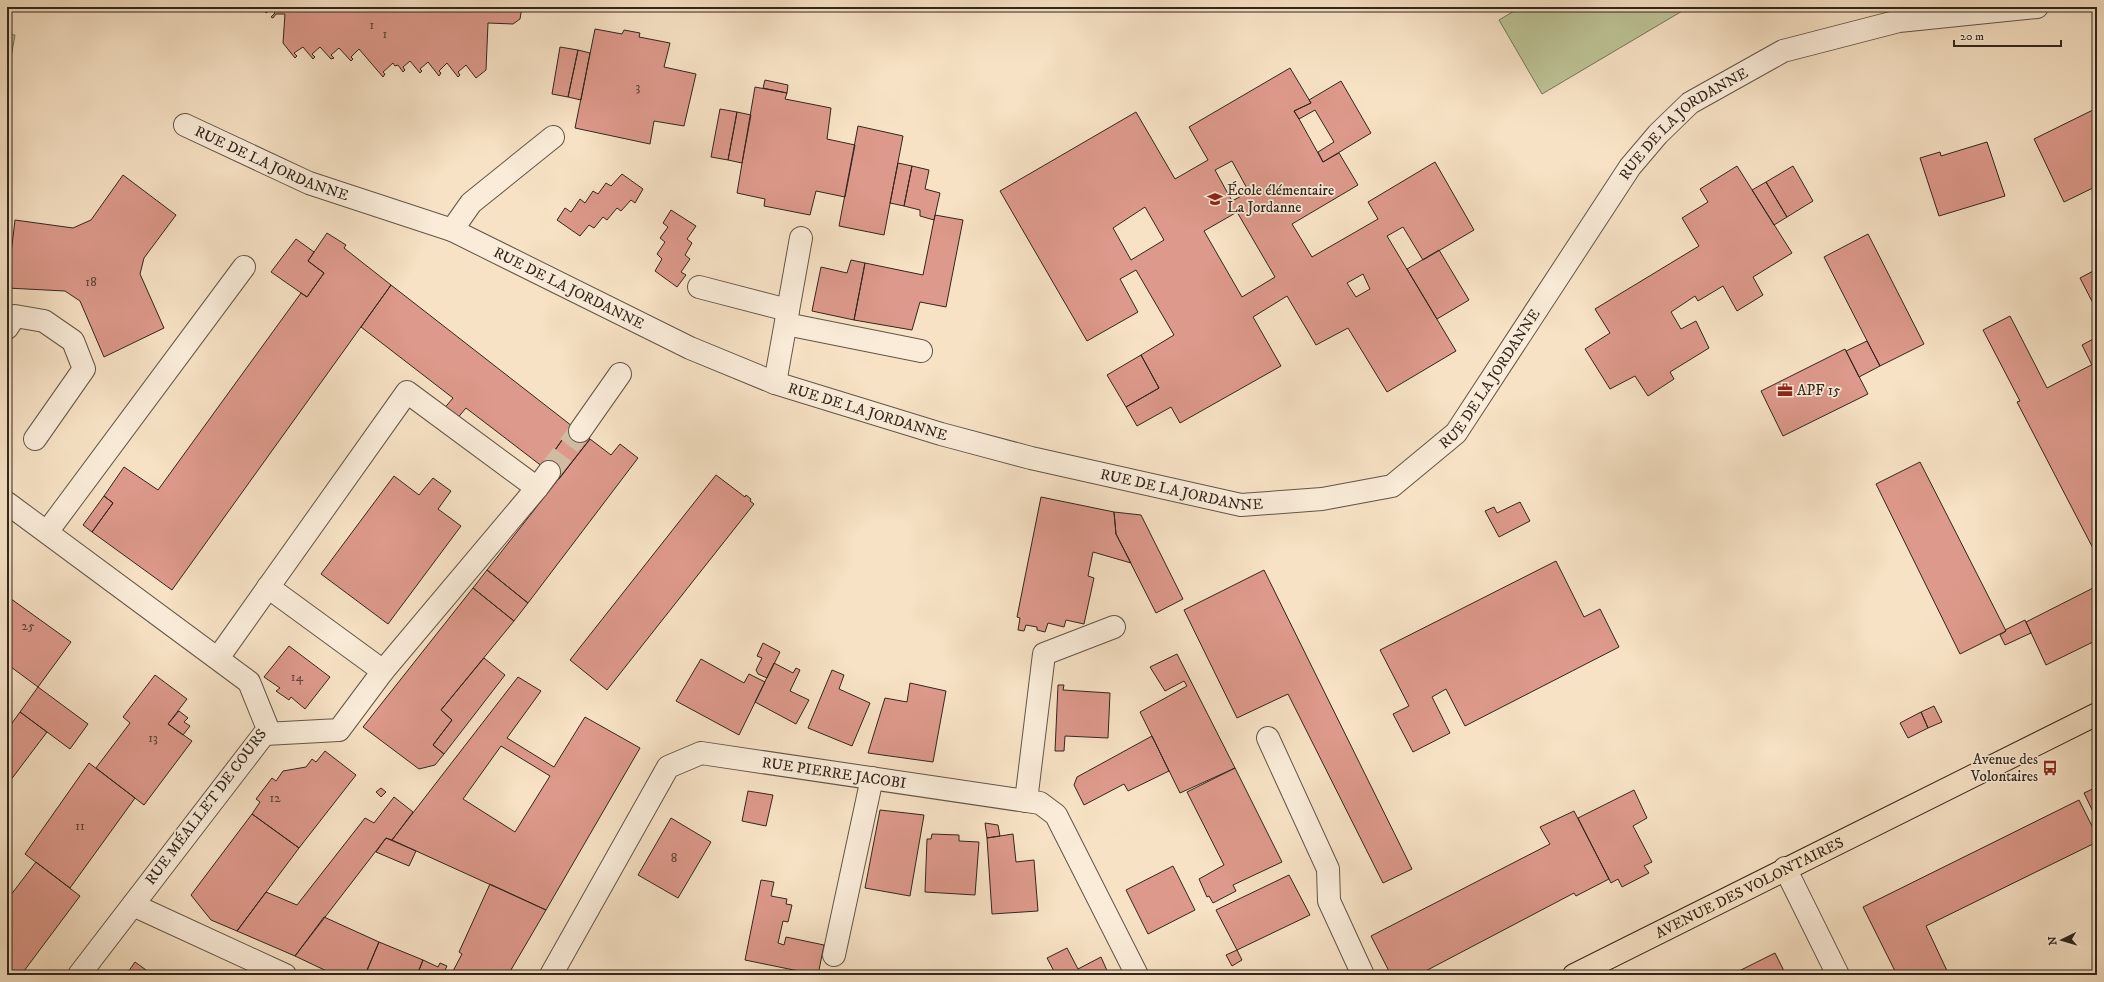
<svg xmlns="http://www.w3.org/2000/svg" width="2104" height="982" font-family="'IM FELL DW Pica',serif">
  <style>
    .green { fill: #bcc396; stroke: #77745a }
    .building { fill: #dd998b; stroke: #32261d; fill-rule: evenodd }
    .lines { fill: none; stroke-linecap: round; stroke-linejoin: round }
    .minor-tunnel { stroke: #d0bca3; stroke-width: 22; stroke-dasharray: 22 11; stroke-linecap: butt }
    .minor-casing { stroke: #635547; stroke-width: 24 }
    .major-casing { stroke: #32261d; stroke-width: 24 }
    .minor { stroke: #faecd9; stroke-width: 22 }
    .major { stroke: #f7e2c5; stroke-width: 22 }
    .labels { text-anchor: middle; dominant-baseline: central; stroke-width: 3.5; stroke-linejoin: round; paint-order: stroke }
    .number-label { font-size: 13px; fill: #5d4338 }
    .street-label { font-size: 15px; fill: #32261d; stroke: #faecd9 }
    .poi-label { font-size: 15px; fill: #32261d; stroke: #faecd9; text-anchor: start }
  </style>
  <rect width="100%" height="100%" fill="#f7e2c5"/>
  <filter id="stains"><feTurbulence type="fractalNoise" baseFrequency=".005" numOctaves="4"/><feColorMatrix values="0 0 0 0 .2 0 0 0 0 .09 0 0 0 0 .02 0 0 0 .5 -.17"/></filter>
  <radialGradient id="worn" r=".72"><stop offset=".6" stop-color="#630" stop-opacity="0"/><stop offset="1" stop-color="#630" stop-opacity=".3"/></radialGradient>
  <path class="green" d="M1521 7H1689L1542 94 1499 20Z
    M7 34 15 35 7 80Z"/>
  <path class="building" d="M267 7H522L520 19 513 24 488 23 486 70 476 78 466 65 458 72 460 75 458 77 447 63 439 71 441 73 439 76 428 62 420 69 422 71 420 73 410 61 403 67 405 70 403 72 398 65 395 66 393 63 383 72 385 74 383 77 359 49 351 57 353 59 351 61 339 48 331 55 334 58 331 59 320 47 312 54 315 57 313 59 303 47 294 53 297 56 295 58 283 43 285 14H276L273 18 271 17 275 13 271 9 266 13 264 10Z
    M595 29 622 34 624 30 640 33 639 37 670 43 664 67 696 74 684 126 654 121 650 144 575 128Z
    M560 47 578 50 568 97 552 94Z
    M578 50 590 53 581 100 568 97Z
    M1290 68 1311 103 1294 111 1299 119 1323 162 1339 153 1358 185 1292 224 1312 257 1378 219 1368 202 1435 162 1474 230 1423 260 1403 227 1387 236 1456 351 1387 392 1348 328 1316 345 1287 296 1253 317 1281 366 1180 423 1171 407 1137 426 1126 407 1159 388 1141 355 1174 335 1136 270 1120 279 1138 312 1087 341 1000 191 1136 112 1175 179 1208 160 1189 127ZM1232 161 1249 192 1232 201 1215 170ZM1145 207 1164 240 1131 260 1113 228ZM1237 212 1275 277 1242 297 1204 231ZM1363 274 1370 289 1356 297 1347 283Z
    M765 80 788 85 787 93 763 88Z
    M1341 81 1371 133 1323 162 1318 152 1334 142 1315 110 1299 119 1294 111 1311 103 1309 100Z
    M755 87 787 93 785 99 831 108 827 139 855 145 845 197 816 191 810 215 764 206 765 199 737 193Z
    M2097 108V186L2064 202 2034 139Z
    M720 109 737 112 728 160 711 157Z
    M737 112 751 115 742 163 728 160Z
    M858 126 903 136 884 235 839 226Z
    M1987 142 2005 196 1939 216 1920 158 1940 152 1941 156Z
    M898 163 912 166 904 206 890 203Z
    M912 166 929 170 925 189 940 193 934 220 920 216V210L904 206Z
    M1737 166 1792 253 1753 277 1763 295 1737 311 1723 286 1698 301 1695 296 1671 312 1681 329 1696 321 1709 348 1670 372 1674 379 1648 396 1635 376 1610 389 1585 349 1610 333 1595 309 1699 246 1682 218 1708 202 1700 189Z
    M1793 166 1813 201 1787 217 1766 182Z
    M622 174 643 189 635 203 631 200 621 211 617 208 607 220 603 217 594 228 589 225 580 236 557 220 565 208 571 212 580 199 585 203 593 191 598 194 606 183 611 186Z
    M123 175 176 215 144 258 140 274 164 328 104 357 80 301 65 291 7 288 15 220 73 228 91 220Z
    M1766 182 1787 217 1774 225 1752 190Z
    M671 210 696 226 687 239 692 243 685 255 690 259 681 272 686 275 677 287 655 271 662 259 657 254 665 242 660 238 668 227 663 223Z
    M935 215 963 220 946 307 920 302 912 330 854 320 865 263 923 275Z
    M327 233 346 245 344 248 391 285 172 590 92 532 113 503 104 496 124 467 158 490 301 293 307 297 324 273 308 261Z
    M1868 234 1924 344 1880 366 1824 257Z
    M296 239 314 252 308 261 324 273 307 297 271 272Z
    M1439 250 1469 300 1437 319 1407 269Z
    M851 260 865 263 854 320 812 311 821 267 847 273Z
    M2097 269V311L2080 278Z
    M391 285 572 426 543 467 466 408 455 421 442 411 453 398 361 327Z
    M2010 316 2047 388 2097 362V556L2017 402 2020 401 1983 330Z
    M2097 337V362L2092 365 2082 345Z
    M1867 341 1880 366 1859 377 1846 351Z
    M1845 349 1868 394 1783 436 1761 391Z
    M1141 355 1159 388 1126 407 1107 375Z
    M572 426 590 439 559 479 543 467Z
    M590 439 611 455 620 444 638 458 528 603 487 570Z
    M1920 462 2006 631 1960 654 1876 484Z
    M716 475 745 497 746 495 751 499 750 501 754 504 607 690 570 660Z
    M394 476 419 495 433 478 451 491 438 509 461 526 388 624 321 574Z
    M104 496 113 503 92 532 83 525Z
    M1041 497 1114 512 1116 534 1131 563 1093 552 1088 576 1094 578 1084 624 1066 620 1064 627 1048 623 1045 632 1037 630V627L1026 625 1024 631 1018 630 1020 618 1017 617Z
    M1520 502 1530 521 1499 537 1485 511 1494 507 1497 513Z
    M1114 512 1141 515 1183 599 1156 613 1116 534Z
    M1556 561 1584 617 1600 609 1619 647 1465 726 1446 689 1432 697 1450 733 1413 752 1393 714 1409 706 1380 650Z
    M487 570 528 603 514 621 473 588Z
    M1264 570 1412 869 1383 883 1288 694 1237 718 1184 610Z
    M2097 586V640L2046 665 2026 622Z
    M473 588 514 621 441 710 452 720 433 745 444 754 435 765 419 769 363 727Z
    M7 596 71 642 38 687 7 664Z
    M2025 620 2031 633 2005 645 2000 635 2006 631 2005 630Z
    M763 643 780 652 767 678 758 674 756 670 762 658 757 656Z
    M289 646 330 677 305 709 291 697 289 700 276 691 280 688 264 677Z
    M1177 654 1235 768 1180 793 1140 712 1187 686 1184 681 1165 691 1150 667Z
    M484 658 505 675 444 754 433 745 452 720 441 710Z
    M701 659 744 683 749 674 765 682 739 735 676 701Z
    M774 663 793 673 796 668 800 670 790 691 809 700 796 724 755 702Z
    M832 670 844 675 839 689 870 703 852 746 808 728Z
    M155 675 187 699 168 724 192 741 144 805 96 768 130 723 123 717Z
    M518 677 541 691 507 738 554 767 585 717 640 748 546 910 392 840ZM501 746 550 776 515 832 463 799Z
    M910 683 946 691 933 762 868 753 885 698 907 702Z
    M1058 685H1064L1063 690 1110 693 1108 738 1065 736 1064 751H1055Z
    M38 687 88 724 70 749 20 712Z
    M1934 706 1942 722 1928 728 1921 712Z
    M179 711 188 718 184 722 190 726 183 735 168 724Z
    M20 712 47 732 7 785V730Z
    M1921 712 1928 728 1908 738 1900 723Z
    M1152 736 1169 771 1128 791 1124 784 1084 805 1074 785 1077 777Z
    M325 751 356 775 299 848 252 814 260 802 256 799 272 778 276 781 283 771 306 767 312 759 316 762Z
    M89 763 135 798 70 888 25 854Z
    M1235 768 1282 862 1233 885 1236 891 1213 903 1209 896 1207 897 1199 879 1224 865 1187 792Z
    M2097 787V820L2084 793Z
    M381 788 386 792 381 797 376 792Z
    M1634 790 1647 818 1633 826 1652 862 1644 866 1649 873 1622 887 1618 879 1611 883 1578 818Z
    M748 791 773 795 766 826 742 821Z
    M394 797 413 812 392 840 386 838 295 956 237 931 266 892 297 905 365 818 374 823Z
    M2079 800 2097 836V842L1926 926 1949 975H1897L1863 907Z
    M880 810 924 815 910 896 865 888Z
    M1574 811 1609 879 1576 896 1574 893 1418 975H1391L1371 936 1550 844 1540 827Z
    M252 814 299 848 237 931 211 920 191 895Z
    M671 818 711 842 678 898 638 875Z
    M985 823 998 825 1000 836 987 838Z
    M932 834 959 835V841L979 842 975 895 925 892 927 839H931Z
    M1013 834 1016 862 1034 860 1038 911 992 914 987 838Z
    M386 838 416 851 409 866 376 852Z
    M36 862 80 896 21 975H7V900Z
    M1173 866 1195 910 1148 934 1126 890Z
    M1289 875 1310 915 1237 950 1216 910Z
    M761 880 774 882 771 896 787 899 786 904 792 905 788 922 783 921 778 943 784 945 786 937 824 945 818 975 745 960Z
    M490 884 546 910 508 975H417L423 960 438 967 440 963 447 966 445 970 452 973 462 954 459 952Z
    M324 917 379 942 365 975H335L295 956Z
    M379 942 423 960 417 975H365Z
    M1067 948 1078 969 1101 957 1109 975H1056L1047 958Z
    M1237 950 1242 960 1232 966 1226 955Z
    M1775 953 1786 975H1731Z
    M135 962 153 975H126Z"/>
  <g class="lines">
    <path class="minor-tunnel" d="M549 472 580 431"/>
    <g class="minor-casing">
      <g id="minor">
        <path id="s1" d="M185 125 309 183 452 230 690 348 775 383 941 434 1031 458 1241 505 1322 499 1392 486 1456 433 1630 167 1658 134 1690 103 1783 51 1899 21 2037 7"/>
        <path d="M452 230 471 203 553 137"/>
        <path d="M699 287 788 310"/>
        <path d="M786 324 921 351"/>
        <path d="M7 328 15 316 44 321 73 341 84 369 35 439"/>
        <path d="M775 383 801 238"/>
        <path d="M580 431 620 374"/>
        <path d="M537 488 549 472"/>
        <path d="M7 503 249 682 268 729 79 975"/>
        <path d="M47 532 244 267"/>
        <path d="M268 587 383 671"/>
        <path d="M218 658 407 392 537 488 383 671 339 730 265 734"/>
        <path d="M1268 738 1328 869 1329 901 1363 975"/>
        <path d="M1026 801 1044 654 1114 627"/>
        <path d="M1785 868 1838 975"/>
        <path d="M133 905 285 975"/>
        <path d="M834 955 872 778"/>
        <path id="s2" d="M551 975 668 767 701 753 1040 803 1056 815 1137 975"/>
      </g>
    </g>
    <g class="major-casing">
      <g id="major">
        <path id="s3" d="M1574 975 2097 714"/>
      </g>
    </g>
    <use href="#minor" class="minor"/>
    <use href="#major" class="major"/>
  </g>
  <defs>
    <g id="school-bare" transform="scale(1.2)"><path d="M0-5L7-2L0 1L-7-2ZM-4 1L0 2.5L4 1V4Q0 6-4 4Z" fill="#8f2418" stroke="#faecd9" stroke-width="2.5" paint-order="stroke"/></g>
    <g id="office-bare" transform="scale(1.2)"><path d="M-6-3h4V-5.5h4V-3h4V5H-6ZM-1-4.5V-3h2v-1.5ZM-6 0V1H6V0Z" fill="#8f2418" stroke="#faecd9" stroke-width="2.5" paint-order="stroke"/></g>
    <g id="bus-bare" transform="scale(1.2)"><path d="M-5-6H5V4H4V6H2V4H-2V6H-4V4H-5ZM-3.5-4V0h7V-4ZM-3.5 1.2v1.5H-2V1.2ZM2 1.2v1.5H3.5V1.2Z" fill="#8f2418" stroke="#faecd9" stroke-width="2.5" paint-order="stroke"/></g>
  </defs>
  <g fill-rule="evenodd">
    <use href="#school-bare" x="1215" y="199"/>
    <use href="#office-bare" x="1785" y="390"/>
    <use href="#bus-bare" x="2050" y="768"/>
  </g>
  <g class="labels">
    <g class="number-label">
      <text x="372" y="25">1</text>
      <text x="385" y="34">1</text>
      <text x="638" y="87">3</text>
      <text x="91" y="282">18</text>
      <text x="28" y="626">25</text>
      <text x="297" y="677">14</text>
      <text x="153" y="738">13</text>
      <text x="275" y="798">12</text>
      <text x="80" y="826">11</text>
      <text x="674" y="858">8</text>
    </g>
    <g class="street-label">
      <text stroke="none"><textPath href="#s1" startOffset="1750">RUE DE LA JORDANNE</textPath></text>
      <text stroke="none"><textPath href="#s1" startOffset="95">RUE DE LA JORDANNE</textPath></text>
      <text stroke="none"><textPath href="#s1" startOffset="418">RUE DE LA JORDANNE</textPath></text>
      <text stroke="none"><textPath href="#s1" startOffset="1426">RUE DE LA JORDANNE</textPath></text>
      <text stroke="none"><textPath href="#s1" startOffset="742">RUE DE LA JORDANNE</textPath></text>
      <text stroke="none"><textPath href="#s1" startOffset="1066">RUE DE LA JORDANNE</textPath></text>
      <text stroke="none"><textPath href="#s2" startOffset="409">RUE PIERRE JACOBI</textPath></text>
      <text transform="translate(206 807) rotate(-53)">RUE MÉALLET DE COURS</text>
      <text stroke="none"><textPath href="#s3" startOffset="196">AVENUE DES VOLONTAIRES</textPath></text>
    </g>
    <g class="poi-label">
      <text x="1227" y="190">École élémentaire<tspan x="1227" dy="17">La Jordanne</tspan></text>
      <text x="1797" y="390">APF 15</text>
      <text x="2038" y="759" text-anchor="end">Avenue des<tspan x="2038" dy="17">Volontaires</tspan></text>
    </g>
  </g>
  <rect width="2104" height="982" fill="none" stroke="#f7e2c5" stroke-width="24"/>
  <rect x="8" y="8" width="2088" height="966" fill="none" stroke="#32261d" stroke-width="2"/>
  <rect x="12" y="12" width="2080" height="958" fill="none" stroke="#32261d"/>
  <g transform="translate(2062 940) rotate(265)" stroke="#faecd9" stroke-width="3" paint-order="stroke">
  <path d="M0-3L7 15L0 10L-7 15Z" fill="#32261d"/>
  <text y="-6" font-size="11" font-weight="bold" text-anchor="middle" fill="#32261d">N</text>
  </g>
  <path d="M1954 40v6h107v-6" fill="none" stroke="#32261d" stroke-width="2"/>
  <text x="1960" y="40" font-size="12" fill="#32261d" stroke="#faecd9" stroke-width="3" paint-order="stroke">20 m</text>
  <rect width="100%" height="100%" filter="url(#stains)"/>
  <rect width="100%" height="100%" fill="url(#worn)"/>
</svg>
